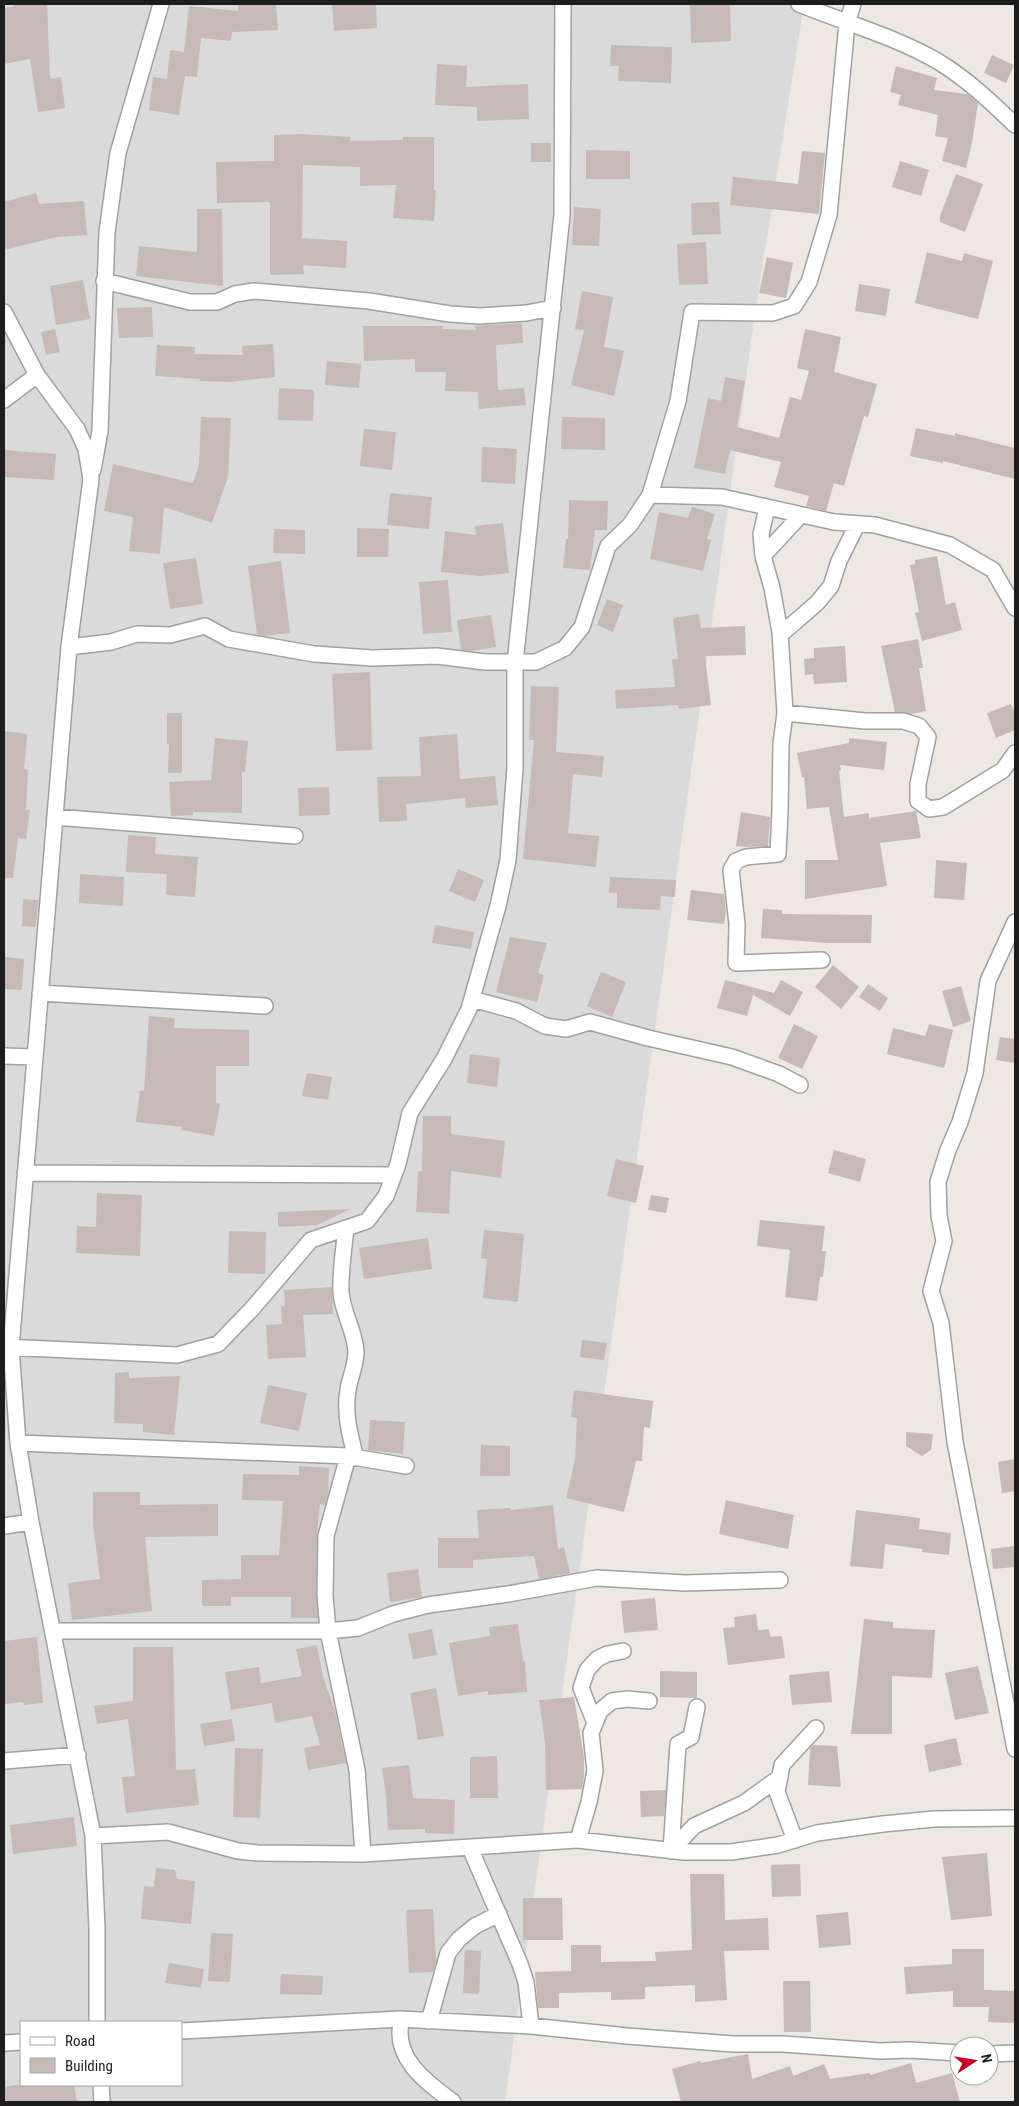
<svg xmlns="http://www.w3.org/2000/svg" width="1019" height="2106" font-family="'Roboto Condensed',sans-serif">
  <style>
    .residential { fill: #dbdada; fill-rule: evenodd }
    .building { fill: #c6b9b6 }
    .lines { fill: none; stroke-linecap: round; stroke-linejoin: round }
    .street-casing { stroke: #a1a1a1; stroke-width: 18 }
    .street { stroke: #fff; stroke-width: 15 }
  </style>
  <rect width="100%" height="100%" fill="#eee8e2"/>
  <path class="residential" d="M4 4H804L755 314 505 2102H4ZM21 2022H181V2085H21Z"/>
  <path class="building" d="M13 4H47L50 79 61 77 65 108 38 112 30 59 4 64V8L13 7Z
    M238 4H276L278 30 232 32 231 41 201 38 197 77 185 76 179 115 149 110 153 77 167 79 170 50 184 52 189 6 238 11Z
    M332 4H376L377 28 334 31Z
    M690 4H730L731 41 691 43Z
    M611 45 672 47 671 83 618 81 619 66H610Z
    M992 55 1014 65 1006 83 984 73Z
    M437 64 467 66 466 87 528 84 529 119 477 121V107L435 105Z
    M896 66 937 78 934 90 967 94 978 103 972 143 966 168 942 161 948 138 935 136 938 115 898 105 901 95 890 92Z
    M303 134 351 137 350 141 403 140V137H434V190H436L434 221 393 218 396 185 360 186V167L303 165 302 238 347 241 346 268 303 265 304 274 270 275V202L217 203 216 162 274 161V135Z
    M531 143H551V162H531Z
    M586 150 630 151V179H586Z
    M802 151 825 153 819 214 730 205 733 177 798 184Z
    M900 161 929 170 921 196 892 187Z
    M956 174 983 184 965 232 940 222V216Z
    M36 193 39 204 84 201 87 235 57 237 4 250V202Z
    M719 202 721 234 692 235 691 203Z
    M574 207 601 209 599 246 572 245Z
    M197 209H222L223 286 136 276 139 246 197 252Z
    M706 242 708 284 679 285 677 244Z
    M927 252 962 261 964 253 993 261 978 319 915 303Z
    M767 257 793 263 786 298 759 293Z
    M83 280 90 319 56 325 50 286Z
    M859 284 890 289 886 316 855 311Z
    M582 291 613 297 604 347 624 351 614 396 571 385 584 330 575 329Z
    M152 307 153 337 119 338 117 308Z
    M522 323 523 343 496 345 498 390 524 388 526 405 479 409 478 392 445 391 446 372H415V359L364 361 363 326H443V329L476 330 475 326Z
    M55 329 60 352 46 355 41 332Z
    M805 329 841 337 834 372 877 384 868 417 864 416 844 486 834 483 826 511 806 506 809 496 774 487 781 462 730 450 725 474 694 468 708 398 721 401 725 377 745 381 737 427 779 438 790 397 801 400 809 371 797 368Z
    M273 344 275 377 229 382 200 381V379L155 376 157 345 195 347 194 354 243 355 242 346Z
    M327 361 361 364 359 388 325 385Z
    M279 388 314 390 313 421 278 420Z
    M201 417 231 418 228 477 212 523 164 507 160 554 129 551 133 517 104 511 113 464 193 483 199 465Z
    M562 417 605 418V450L561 449Z
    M916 428 955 436V433L1015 448V479L943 461V463L910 456Z
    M364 429 396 432 392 470 360 466Z
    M482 447 517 449 515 484 481 482Z
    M4 450 56 454 54 480 4 477Z
    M390 493 432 497 429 529 387 525Z
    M569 500 608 501 607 530H595L590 570 563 568 566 539H568Z
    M692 507 715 514 707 539 711 540 703 571 650 559 659 512 688 518Z
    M503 523 509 573 480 576 441 572 445 531 476 535 475 526Z
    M357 528 389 529 388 557H357Z
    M274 529 305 530V554L273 553Z
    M937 556 946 605 955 602 962 630 922 641 915 613 919 612 910 565 915 564V560Z
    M196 558 203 604 170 609 163 563Z
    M281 561 290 633 264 636 257 634 248 566Z
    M448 580 452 632 423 634 419 582Z
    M607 599 623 605 613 632 597 625Z
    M699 614 701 628 745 626 746 655 705 656 711 705 679 709 678 705 616 709 615 690 675 687 672 659H678L673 618Z
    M491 615 496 647 470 651 461 650 457 620Z
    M918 639 923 668H919L926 711 911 714 895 712 881 646Z
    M845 646 847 682 814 684 813 674 805 675 804 659 814 658V648Z
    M370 672 372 750 336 751 332 674Z
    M531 686 559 687 556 752 604 756 602 777 573 774 572 786 568 833 599 836 596 867 523 859 534 740H529Z
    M1011 704 1015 713V730L996 738 987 713Z
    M167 713H182V773H168L169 744H167Z
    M4 731 27 734 24 769 28 770 26 810H30L26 839 18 838 13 878H4Z
    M457 734 460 779 495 776 498 805 466 808 465 798 406 804 407 821 379 822 377 777 421 776 419 737Z
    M215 738 248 741 245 772H242V813L193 812V815L171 816 169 782 211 780Z
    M849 738 887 742 884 770 840 765 841 770 839 771 844 817 869 813V818L916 811 921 838 880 843 887 886 805 899V860H838L829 807 807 809 804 777H802L797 753 849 743Z
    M329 787 330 815 299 816 298 788Z
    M741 812 770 817 768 846 748 847 736 846Z
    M128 835 156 837 155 854 198 857 195 897 166 895 167 874 126 872Z
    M936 860 967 863 964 900 934 898Z
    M458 869 484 880 475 902 449 891Z
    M80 874 124 877 123 906 79 903Z
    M610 877 676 880 675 897 661 896 660 910 617 908V893H609Z
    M691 890 724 894 726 911 724 924 687 920Z
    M23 899 38 900 36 927 22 926Z
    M763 909 782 910V914L872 915 871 943H827L761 938Z
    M435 925 474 932 471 949 432 943Z
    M510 937 547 943 538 973 544 975 537 1002 496 992Z
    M4 957 24 959 22 990 4 989Z
    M833 965 859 987 841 1009 815 987Z
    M601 972 626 982 612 1017 587 1006Z
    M725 980 774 993 781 980 803 992 790 1016 753 995 747 1016 717 1008Z
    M868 984 888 998 880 1011 859 997Z
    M961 986 971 1021 953 1027 942 991Z
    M149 1016 175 1018 174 1028 249 1030V1066H216V1103L220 1104 214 1136 181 1130 182 1127 136 1122 140 1090 144 1091Z
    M794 1024 818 1036 802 1069 778 1058Z
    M929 1024 953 1030 944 1068 887 1054 893 1028 925 1036Z
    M1000 1037 1015 1039V1063L996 1060Z
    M470 1054 500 1058 497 1087 467 1083Z
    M307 1073 332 1077 328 1100 302 1096Z
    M423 1116H451V1134L505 1141 501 1178 451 1171 449 1214 416 1212 418 1171H422Z
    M834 1150 866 1159 860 1182 828 1173Z
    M616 1159 644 1166 636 1203 607 1196Z
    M97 1193 142 1195 140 1256 76 1253 77 1226 96 1227Z
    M651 1195 669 1198 666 1213 648 1210Z
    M351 1209 317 1225 278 1227V1212Z
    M760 1220 825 1226 822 1251H826L823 1277H820L817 1301 785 1297 790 1250 757 1246Z
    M484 1230 524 1234 518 1302 483 1298 487 1259 481 1258Z
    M229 1231 266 1232 265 1274 228 1273Z
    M428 1238 432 1269 364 1279 359 1248Z
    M332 1287 333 1314 303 1315 306 1357 268 1359 266 1325 282 1324 281 1306H285L284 1290Z
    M582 1340 607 1343 604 1360 580 1357Z
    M129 1372V1378L180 1376 174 1435 143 1432V1424L114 1423 115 1373Z
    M268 1385 307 1393 299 1431 260 1423Z
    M574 1390 653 1401 650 1428 644 1427 642 1461H636L624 1512 566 1498 575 1460 577 1418 571 1417Z
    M370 1420 405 1422 403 1454 368 1450Z
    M906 1432 933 1434 931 1450 922 1456 906 1446Z
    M481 1445 510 1446V1476H480Z
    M1015 1459V1491L1002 1493 998 1462Z
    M299 1466 329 1468 328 1495 325 1505 320 1504 317 1536 316 1595 318 1618H291V1597H231V1606H202V1580L241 1579V1555H279L283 1501 242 1500 243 1474 299 1475Z
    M93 1492H140V1505L218 1504V1536L145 1537 152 1611 72 1620 68 1583 100 1579 93 1524Z
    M726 1500 794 1515 788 1549 719 1534Z
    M553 1505 558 1549 564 1547 570 1573 539 1579 534 1556 473 1560V1568H438V1538H479L477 1510 510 1508 511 1510Z
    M856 1510 920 1518 919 1529 951 1533 949 1555 922 1552V1549L885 1544 883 1569 850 1566Z
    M1015 1546V1567L993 1569 991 1549Z
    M418 1569 422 1597 390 1602 387 1573Z
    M655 1598 658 1630 624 1633 621 1601Z
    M756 1614 758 1630 769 1629 770 1637 782 1636 785 1658 728 1665 723 1628 735 1627 734 1617Z
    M864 1619 893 1622V1628L935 1630 932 1678 892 1676V1734H851Z
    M518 1624 523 1661H525L527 1692 488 1695V1691L458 1696 449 1643 490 1636 489 1627Z
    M432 1629 437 1655 413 1659 408 1634Z
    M37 1637 43 1703 24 1705 23 1702 4 1704V1641Z
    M317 1645 323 1677 335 1711 346 1763 308 1770 304 1748 320 1745 312 1716 275 1723 272 1703 231 1710 225 1672 259 1667 261 1683 302 1676 296 1649Z
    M133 1647H173L176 1770 195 1769 199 1805 126 1813 122 1777 135 1776 128 1719 97 1724 94 1706 133 1701Z
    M978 1666 989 1713 955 1720 945 1673Z
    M660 1671 697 1672V1698L660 1697Z
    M829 1671 832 1702 792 1705 789 1675Z
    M436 1688 444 1736 418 1740 410 1693Z
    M574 1697 584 1757V1777L582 1789 546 1790 545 1742 539 1700Z
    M232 1719 235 1741 204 1746 200 1724Z
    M956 1738 962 1765 929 1772 924 1745Z
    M813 1745 837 1746 841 1787 808 1785 810 1748Z
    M235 1748 263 1749 260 1818 233 1817Z
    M497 1756 498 1798H470V1757Z
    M409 1765 413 1798 455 1800 454 1834 425 1833V1829L388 1830 386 1796 382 1768Z
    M666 1790 664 1816 641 1817 640 1791Z
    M74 1817 77 1846 13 1854 10 1825Z
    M987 1853 992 1916 951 1920 942 1857Z
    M800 1864 801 1896 772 1897 771 1865Z
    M156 1868 175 1870 177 1879 195 1881 191 1924 141 1919 144 1886 154 1887Z
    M690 1874H724L725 1920 768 1918 769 1950 724 1951 727 2000 695 2002V1985L645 1987V1999L611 2000V1992L559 1993V2008H538L535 1972 571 1971V1945H601V1962L656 1961 655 1952 692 1950Z
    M523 1898H562L563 1940H523Z
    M433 1909 436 1962 433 1972 409 1973 406 1910Z
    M848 1912 851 1945 819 1948 816 1915Z
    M211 1933 233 1934 230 1982 208 1981Z
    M952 1949H984V1990L1015 1991V2023L988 2022 989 2007H953V1991L906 1994 904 1967 952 1964Z
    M465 1950 481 1951 479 1994 463 1993Z
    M169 1963 204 1969 201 1988 165 1983Z
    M281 1974 323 1976 322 1995 280 1994Z
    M783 1981H810L811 2032H784Z
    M748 2054 752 2079 790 2066 793 2076 824 2064 830 2079 870 2073V2075L911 2063 916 2083 952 2073 960 2102H681L672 2069 700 2061 701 2063Z
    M16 2085H74L77 2102H4V2087Z"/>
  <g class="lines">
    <g class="street-casing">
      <path id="street" d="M799 4C846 23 896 37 939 62 968 80 991 102 1015 125
        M104 281 190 302H217L235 294 254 291 369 301 450 314 480 316 526 313 553 308
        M4 312 37 375 77 429 86 449 91 479 69 647 11 1348 18 1443 31 1522 93 1836 97 1929V2022
        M4 400 37 375
        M93 470 100 431 107 232 118 153 161 4
        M650 495 722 497 834 522 875 525 950 545 993 570 1015 608
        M767 508 761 534 763 556 772 588 780 632 785 713 781 744 780 811 778 854 746 857 736 861 731 870 737 924 736 963 822 960
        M763 556 801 515
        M780 635 817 603 831 586 839 561 857 525
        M69 647 111 642 137 634 170 635 205 626 229 639 314 654 372 658 437 656 485 662H536L565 648 582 627 608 546 630 525 650 495 678 401 692 312 773 313 794 306 809 282 829 215 847 23 853 4
        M785 713 865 721H903L919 726 928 737 918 784V801L929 809 943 807 1003 770 1015 753
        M55 817 295 836
        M1015 922 988 981 975 1073 960 1122 948 1150 938 1182 939 1216 944 1241 931 1291 941 1323 955 1442 1015 1749
        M40 993 265 1006
        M472 999 516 1011 545 1026 566 1029 590 1022 648 1038 732 1057 779 1074 800 1085
        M4 1056 35 1057
        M25 1173 394 1175
        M346 1228C344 1249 340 1272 341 1293 343 1314 355 1331 356 1352 356 1365 350 1377 348 1390 344 1413 350 1436 356 1458
        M4 1347 177 1355 218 1344 251 1310 311 1240 367 1221 386 1196 398 1164 410 1113 444 1059 469 1009 498 906 508 860 515 768V663L562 215 563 4
        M18 1443 348 1456 406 1466
        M348 1456 326 1536 325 1595 328 1631 358 1628 393 1614 428 1605 508 1594 597 1578 685 1583 780 1580
        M4 1526 31 1522
        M53 1631H328L357 1770 363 1854
        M595 1723 581 1688 587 1670 597 1659 607 1654 623 1651
        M4 1761 78 1755
        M93 1836 168 1832 238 1851 258 1853 363 1854 578 1840 684 1852H731L778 1845 817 1833 883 1824 934 1819 1015 1818
        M578 1840 589 1802 595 1771 591 1733 600 1711 612 1701 627 1699 649 1701
        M795 1840 777 1792 782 1765 816 1728
        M470 1848 520 1964 526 1982 531 2026
        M671 1851 678 1744 691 1737 697 1707
        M671 1851 694 1826 744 1803 780 1777
        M402 2019C391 2057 426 2082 453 2102
        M429 2021 448 1953 459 1939 475 1926 499 1914
        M181 2031 400 2019 531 2026 627 2036 733 2044H783L880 2051 910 2050 959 2053
        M4 2043 21 2042
        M989 2054 1015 2053
        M101 2085 102 2102"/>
    </g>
    <use href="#street" class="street"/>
  </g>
  <rect width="1019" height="2106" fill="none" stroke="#1d1d1d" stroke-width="10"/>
  <rect x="20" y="2021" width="162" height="65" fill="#ffffff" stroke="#a5a5a5"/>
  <rect x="30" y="2037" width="25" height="8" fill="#ffffff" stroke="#a5a5a5"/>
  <text x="65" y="2046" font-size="15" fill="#1d1d1d">Road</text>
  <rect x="30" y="2058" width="25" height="15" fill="#c6b9b6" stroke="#a5a5a5"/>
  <text x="65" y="2071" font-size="15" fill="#1d1d1d">Building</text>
  <g transform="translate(974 2061) rotate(78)"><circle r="24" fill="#ffffff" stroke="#a5a5a5"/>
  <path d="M0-4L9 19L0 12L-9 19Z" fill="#ca0024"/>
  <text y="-8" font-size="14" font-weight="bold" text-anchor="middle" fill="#1d1d1d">N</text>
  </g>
</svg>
